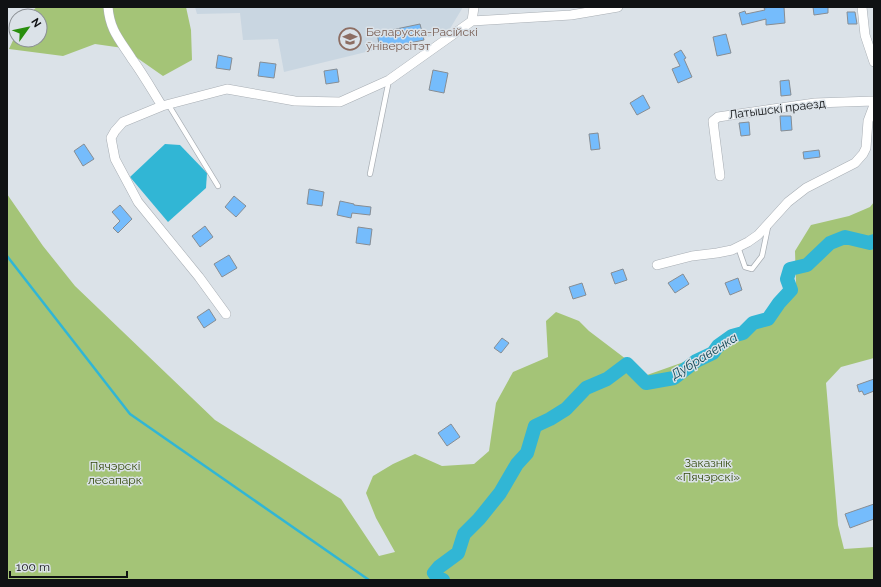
<svg xmlns="http://www.w3.org/2000/svg" width="881" height="587" font-family="Raleway,sans-serif">
  <style>
    .built { fill: #c9d6e1 }
    .green { fill: #a4c477 }
    .water { fill: #31b6d5 }
    .lines { fill: none; stroke-linecap: round; stroke-linejoin: round }
    .stream { stroke: #31b6d5; stroke-width: 2.5 }
    .river { stroke: #31b6d5; stroke-width: 14 }
    .building { fill: #75bcfc; stroke: #878d93 }
    .service-casing { stroke: #a8aeb4; stroke-width: 6 }
    .minor-casing { stroke: #a8aeb4; stroke-width: 10 }
    .service { stroke: #fff; stroke-width: 4.5 }
    .minor { stroke: #fff; stroke-width: 9 }
    .labels { text-anchor: middle; dominant-baseline: central; stroke-width: 3; stroke-linejoin: round; paint-order: stroke }
    .education-label { font-size: 12px; fill: #785e54; stroke: #dbe2e8; text-anchor: start }
    .street-label { font-size: 12px; fill: #101214; stroke: #dbe2e8 }
    .park-label { font-size: 12px; fill: #344a0c; stroke: #dbe2e8 }
    .water-label { font-size: 13px; font-style: italic; fill: #0c4451; stroke: #dbe2e8 }
  </style>
  <rect width="100%" height="100%" fill="#dbe2e8"/>
  <path class="built" d="M195 7H463L448 32 284 72 278 39 243 40 240 13 197 14Z"/>
  <path class="green" d="M37 7H186L191 30 192 60 163 76 123 48 95 44 63 56 9 49 16 34V40H40V16H26Z
    M7 194 43 246 75 286 215 420 341 499 379 556 395 552 376 518 366 493 373 476 393 464 415 454 442 466 474 464 489 451 496 403 513 372 548 357 546 321 556 312 579 321 589 331 647 375 735 344 796 283 795 251 811 225 849 216 870 207 874 202V358L841 367 826 383 838 525 844 549 874 547V580H7Z"/>
  <path class="water" d="M165 144 180 145 207 173 206 188 168 222 130 177Z"/>
  <g class="lines">
    <path class="stream" d="M7 256 130 414 369 580"/>
    <path class="river" d="M443 580 438 578 434 573 439 567 458 553 464 534 479 519 500 493 517 464 527 453 535 426 550 419 566 409 586 388 607 379 627 364 646 383 674 378 696 361 713 353 718 346 732 336 743 333 753 323 768 319 779 303 791 290 787 279 790 269 807 265 830 243 845 237 870 243 874 241"/>
  </g>
  <path class="building" d="M771 7H784L785 23 766 25V19L742 25 739 13 745 11 746 14 765 10 764 8Z
    M813 7H828V13L814 15Z
    M847 12H855L857 24H848Z
    M420 24 424 40 380 49 377 33Z
    M726 34 731 53 717 56 713 37Z
    M681 50 686 58 684 59 692 77 678 83 672 69 680 66 674 54Z
    M218 55 232 58 230 70 216 68Z
    M260 62 276 64 274 78 258 76Z
    M337 69 339 82 326 84 324 71Z
    M433 70 448 73 444 93 429 90Z
    M789 80 791 95 781 96 780 81Z
    M643 95 650 108 637 115 630 103Z
    M780 116H791L792 130 781 131Z
    M749 122 750 135 741 136 739 123Z
    M598 133 600 149 591 150 589 134Z
    M84 144 94 159 83 166 74 151Z
    M819 150 820 157 804 159 803 152Z
    M309 189 324 192 322 206 307 204Z
    M234 196 246 206 236 217 225 207Z
    M340 201 354 204V205L371 207 370 215 352 213 351 218 337 215Z
    M120 205 132 219 118 233 113 228 120 221 112 212Z
    M205 226 213 237 200 247 192 236Z
    M358 227 372 229 370 245 356 243Z
    M229 255 237 268 222 277 214 264Z
    M623 269 627 280 615 284 611 273Z
    M683 274 689 284 675 293 668 283Z
    M738 278 742 290 730 295 725 283Z
    M582 283 586 295 573 299 569 287Z
    M209 309 216 320 204 328 197 317Z
    M502 338 509 343 501 353 494 348Z
    M874 379V391L864 395 862 391 859 392 857 385Z
    M451 424 460 437 447 446 438 433Z
    M874 504V519L850 528 845 514Z"/>
  <g class="lines">
    <g class="service-casing">
      <path id="service" d="M168 104 218 186
        M370 174 389 80
        M738 247 745 267 752 269 762 256 768 227"/>
    </g>
    <g class="minor-casing">
      <path id="minor" d="M108 7C110 31 120 40 132 59 143 74 152 90 162 106
        M862 7 865 35 874 62
        M472 21 571 15 618 7
        M472 21 474 7
        M720 176 713 121 718 117 815 103 874 101
        M657 265 692 256 717 253 732 250 748 242 758 235 788 202 806 188 855 163 863 154 866 148 868 121 874 105
        M226 314 199 277 138 202 115 159 111 138 115 131 123 122 162 106 227 89 295 101 340 102 389 80 472 21"/>
    </g>
    <use href="#service" class="service"/>
    <use href="#minor" class="minor"/>
  </g>
  <defs>
    <g id="university-ring" transform="scale(1.15)"><circle r="9.5" fill="#dbe2e8" stroke="#8d6e63" stroke-width="1.5"/><path d="M0-5L7-2L0 1L-7-2ZM-4 1L0 2.5L4 1V4Q0 6-4 4Z" fill="#8d6e63"/></g>
  </defs>
  <g fill-rule="evenodd">
    <use href="#university-ring" x="350" y="39"/>
  </g>
  <g class="labels">
    <g class="education-label">
      <text x="366" y="32">Беларуска-Расійскі<tspan x="366" dy="14">ўніверсітэт</tspan></text>
    </g>
    <g class="street-label">
      <text transform="translate(777 109) rotate(-7)">Латышскі праезд</text>
    </g>
    <g class="park-label">
      <text x="708" y="463">Заказнік<tspan x="708" dy="14">«Пячэрскі»</tspan></text>
      <text x="115" y="466">Пячэрскі<tspan x="115" dy="14">лесапарк</tspan></text>
    </g>
    <g class="water-label">
      <text transform="translate(704 356) rotate(-32)">Дубравенка</text>
    </g>
  </g>
  <rect width="881" height="587" fill="none" stroke="#101214" stroke-width="16"/>
  <g transform="translate(28 28) rotate(57)"><circle r="19" fill="#dbe2e8" stroke="#8a8f93"/>
  <path d="M0-3L7 15L0 10L-7 15Z" fill="#288e0d"/>
  <text y="-6" font-size="11" font-weight="bold" text-anchor="middle" fill="#101214">N</text>
  </g>
  <path d="M10 571v6h117v-6" fill="none" stroke="#101214" stroke-width="2"/>
  <text x="16" y="571" font-size="12" fill="#101214" stroke="#dbe2e8" stroke-width="3" paint-order="stroke">100 m</text>
</svg>
